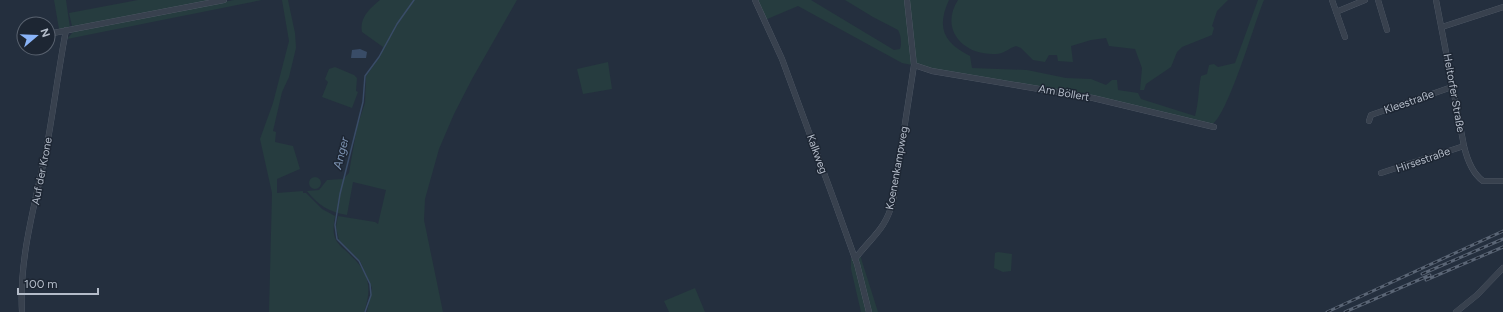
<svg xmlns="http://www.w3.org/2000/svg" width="1503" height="312" font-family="Figtree,sans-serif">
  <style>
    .green { fill: #263c3f }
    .water { fill: #394c67 }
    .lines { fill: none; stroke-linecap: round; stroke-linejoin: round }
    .stream { stroke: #394c67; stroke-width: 1.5 }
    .minor-casing { stroke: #565f6c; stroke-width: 6 }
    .minor { stroke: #38414e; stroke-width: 5.5 }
    .rail-casing { stroke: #5a6575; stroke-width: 3 }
    .rail { stroke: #1d2633; stroke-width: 1.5; stroke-dasharray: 4.5; stroke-linecap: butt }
    .labels { text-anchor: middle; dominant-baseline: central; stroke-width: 3; stroke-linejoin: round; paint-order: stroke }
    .street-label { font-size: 11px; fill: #b4bcc9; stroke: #1d2633 }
    .water-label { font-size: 12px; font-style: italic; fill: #7c92b1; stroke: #1d2633 }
  </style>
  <rect width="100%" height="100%" fill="#242f3e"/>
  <path class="green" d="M54 0H66L70 28 59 29Z
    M138 0H216L75 27 72 26 69 13Z
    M234 0H262L67 39 73 32 79 29Z
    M282 0H288L295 33 296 48 289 77 282 92 273 131 276 132 275 142 293 146 300 169 277 179V193L303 191V193H306L322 209 335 216C334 224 332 232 336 240 339 246 347 251 351 256 370 273 372 289 364 312H269L272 193 260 139 273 103 289 41Z
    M380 0H517L472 79 454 114 439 149 425 199 424 220 443 312H367L372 288 360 261 339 240 336 227 338 216 375 222 378 224 386 190 353 182 347 215C329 212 318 205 307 191L319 190 327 180 343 179 349 173 351 161 357 127 365 103 366 76 380 57 383 47 362 32C359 18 370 8 380 0Z
    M756 0H811L894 50 900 49C902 44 901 35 898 30L873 17 845 0H905L912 65 902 63 798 6 765 20Z
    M909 0H949C936 28 944 43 970 56L972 68 1027 70 1066 78 1091 79 1106 85 1112 80H1117L1118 90 1138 93 1141 99 1195 116C1199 102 1198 90 1201 76L1207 74 1209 65 1214 64 1218 67 1235 63 1258 0H1264C1255 21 1227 119 1211 125L1107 100 932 70 916 63Z
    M958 0H1228L1217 11 1212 26 1214 28 1212 35 1182 47 1177 52 1171 67 1146 84 1144 90H1140L1142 68 1135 49 1109 46 1106 38 1091 40 1071 46 1073 62 1058 61 1057 55H1049L1045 62 1033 60 1021 48 1016 46C1009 48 1004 54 996 54 964 56 939 30 958 0Z
    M608 62 612 89 583 94 577 69Z
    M335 67 354 75 357 78 356 91 358 92 352 108 322 97 328 82 325 79 329 69Z
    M309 183a6 6 0 1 1 12 0a6 6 0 1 1-12 0Z
    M998 252 1012 254 1011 271 1003 272 994 268 995 253Z
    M860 255 878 312H870L858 264Z
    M851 258H853L867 312H861L851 269Z
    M695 288 705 312H669L664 301Z"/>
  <path class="water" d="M360 49 367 52 366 58H351L352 50Z"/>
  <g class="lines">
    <path class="stream" d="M365 312 371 295 370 284 359 261 337 239 335 225 340 194 363 102 365 76 379 57 397 24 414 0"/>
    <g class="minor-casing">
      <path id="minor" d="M755 0 782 59 834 200 857 264 869 312
        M1332 0 1345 37
        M1378 0 1387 30
        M1436 0 1464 146C1467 159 1472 173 1483 181H1503
        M1336 12 1365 0
        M1442 27 1503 7
        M48 34 224 0
        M914 65 932 71 1093 98 1214 127
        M1369 121 1371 115 1452 87
        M1381 173 1464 146
        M855 259C872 236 885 231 893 201L914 65 907 0
        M22 312C19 260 34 207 45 156 53 115 58 72 66 30
        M1456 312 1477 295 1503 268"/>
    </g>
    <use href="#minor" class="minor"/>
    <g class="rail-casing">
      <path id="rail" d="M1422 274 1503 239
        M1426 280 1503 247
        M1327 312 1503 231
        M1345 312 1430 275"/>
    </g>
    <use href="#rail" class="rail"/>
  </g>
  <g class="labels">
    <g class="street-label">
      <text transform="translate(1064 93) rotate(10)">Am Böllert</text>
      <text transform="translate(1454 93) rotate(80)">Heltorfer Straße</text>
      <text transform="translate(1409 102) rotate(-19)">Kleestraße</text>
      <text transform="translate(817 154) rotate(70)">Kalkweg</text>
      <text transform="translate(1423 160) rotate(-19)">Hirsestraße</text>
      <text transform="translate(897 168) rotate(-80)">Koenenkampweg</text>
      <text transform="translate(42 171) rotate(-79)">Auf der Krone</text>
    </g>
    <g class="water-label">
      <text transform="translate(341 153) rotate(-76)">Anger</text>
    </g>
  </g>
  <g transform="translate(36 36) rotate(71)"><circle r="19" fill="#1d2633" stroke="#59626f"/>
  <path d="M0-3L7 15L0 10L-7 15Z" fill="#8ab4f8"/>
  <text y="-6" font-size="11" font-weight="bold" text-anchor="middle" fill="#b4bcc9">N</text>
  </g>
  <path d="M18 288v6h80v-6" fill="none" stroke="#b4bcc9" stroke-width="2"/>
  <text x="24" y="288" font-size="12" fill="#b4bcc9" stroke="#1d2633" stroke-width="3" paint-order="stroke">100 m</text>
</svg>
